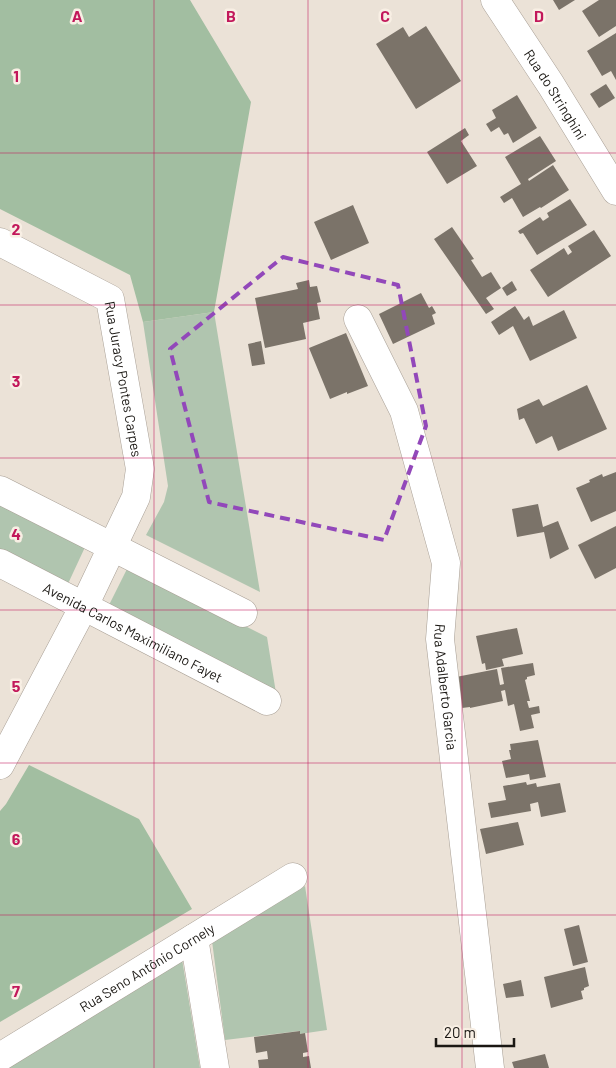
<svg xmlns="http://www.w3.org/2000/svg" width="616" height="1068" font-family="Barlow,sans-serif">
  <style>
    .green { fill: #b0c5af }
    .forest { fill: #a2bea1 }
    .building { fill: #7b7369 }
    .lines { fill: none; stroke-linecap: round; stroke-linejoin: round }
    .minor-casing { stroke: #a89f95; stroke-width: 29 }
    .minor { stroke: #fff; stroke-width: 28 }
    .marked { fill: none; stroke: #9248ba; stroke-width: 4; stroke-dasharray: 10 6; stroke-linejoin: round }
    .grid { fill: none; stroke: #c2185b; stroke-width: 1; stroke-opacity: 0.55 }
    .labels { text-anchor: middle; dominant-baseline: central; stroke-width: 5; stroke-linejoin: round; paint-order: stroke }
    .street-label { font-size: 14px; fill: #1a1713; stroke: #f8efe4 }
    .grid-label { font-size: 16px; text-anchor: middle; font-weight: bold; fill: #c2185b; stroke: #f8efe4; stroke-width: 5; stroke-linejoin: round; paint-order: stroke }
  </style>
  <rect width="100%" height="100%" fill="#ebe2d7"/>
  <path class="green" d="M214 312 260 592 146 535 164 502 168 486 143 322Z
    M0 502 86 545 66 588 0 553Z
    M128 567 267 637 276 693 108 607Z
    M305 886 327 1030 300 1034 299 1031 225 1040 212 941Z
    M182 959 200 1068H6Z"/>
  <path class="forest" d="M0 0H190L251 102 214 312 143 322 130 275 0 209Z
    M29 765 139 819 192 909 0 1022V811L6 804Z"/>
  <path class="building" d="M553 0H575L559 10Z
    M599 0H616V26L599 37 582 11Z
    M426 26 461 81 416 109 376 44 403 27 409 37Z
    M616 33V80L611 71 602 76 587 51Z
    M606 84 615 98 599 108 590 94Z
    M517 95 537 128 513 143 508 133 504 135 499 127 491 132 486 124 496 118 492 110Z
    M465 128 469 135 461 141 477 166 447 184 427 152Z
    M540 136 556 161 528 179 529 181 553 165 569 190 541 208 540 207 523 217 512 198 504 203 500 197 521 184 505 157Z
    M570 199 587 225 537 255 523 233 520 234 518 231 540 217 543 221 549 217 547 213Z
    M353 205 369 243 331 260 314 222Z
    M452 227 474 259 471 260 482 277 491 272 501 288 486 298 494 309 486 314 434 239Z
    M594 230 611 256 548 297 530 270 564 248 568 255 572 252 568 246Z
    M309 280 310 287 317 286 321 302 317 303 320 319 303 323 306 339 265 348 255 298 298 289 296 283Z
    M512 281 517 290 507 296 502 288Z
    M421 293 429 308 432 306 436 313 432 315 435 324 393 344 379 314Z
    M515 306 524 320 529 316 533 326 564 310 577 338 530 361 513 326 499 335 491 322Z
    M346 333 368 386 347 394V392L330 399 309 348Z
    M261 341 265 364 252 366 248 344Z
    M587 385 607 429 558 451 552 436 536 444 524 418 519 420 517 409 539 399 543 406Z
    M616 472V511L591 522 576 488 590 482 589 480 602 474 603 477Z
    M538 504 543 527 558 521 569 549 550 559 544 532 517 537 512 509Z
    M616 526V568L595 579 578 545Z
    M517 628 523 654 502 659 504 666 486 670 485 663 482 664 476 636Z
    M533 663 535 675 527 677V679L525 680 530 701H527L529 708 539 706 540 713 531 715 534 728 520 731 514 704 508 706 505 690 501 691 503 701 470 708V707L462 708 456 677 497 669 500 685 504 684 501 668Z
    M538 740 546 777 530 780 529 774 506 778 502 761 511 759 509 750H511L510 744Z
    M526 782 527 785 536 783 537 787 560 783 566 812 541 817 538 802 530 804 531 811 491 818 488 803 506 800 503 786Z
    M518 822 524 845 486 854 480 829Z
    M579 925 588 962 573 966 564 929Z
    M585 967 589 986 584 988V990L581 991 583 999 551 1008 544 977Z
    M521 980 524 996 506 998 503 984Z
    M300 1031V1034L305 1033 308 1052 303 1053V1057L309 1056 311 1068H259L258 1060 268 1059 267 1051 256 1053 254 1037Z
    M545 1054 549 1068H514L512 1062Z"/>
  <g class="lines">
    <g class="minor-casing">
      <g id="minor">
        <path id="s1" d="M495 0 551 85 616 191"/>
        <path id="s2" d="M0 242 110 299 140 469 136 497 84 606 0 765"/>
        <path id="s3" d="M358 319 404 411 446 563 440 639 490 1068"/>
        <path d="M0 490 243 613"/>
        <path id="s4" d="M0 563 267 701"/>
        <path d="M194 938 215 1068"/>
        <path id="s5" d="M0 1057 293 877"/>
      </g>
    </g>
    <use href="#minor" class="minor"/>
  </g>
  <path class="marked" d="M283 257 398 285 426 426 384 540 209 502 170 349Z"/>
  <path class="grid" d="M154 0V1068M308 0V1068M462 0V1068M0 153H616M0 305H616M0 458H616M0 610H616M0 763H616M0 915H616"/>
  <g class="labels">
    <g class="street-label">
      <text stroke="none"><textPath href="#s1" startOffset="112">Rua do Stringhini</textPath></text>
      <text stroke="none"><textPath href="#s2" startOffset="205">Rua Juracy Pontes Carpes</textPath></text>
      <text stroke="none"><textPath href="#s4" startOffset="150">Avenida Carlos Maximiliano Fayet</textPath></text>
      <text stroke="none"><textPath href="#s3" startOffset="385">Rua Adalberto Garcia</textPath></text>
      <text stroke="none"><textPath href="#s5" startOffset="172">Rua Seno Antônio Cornely</textPath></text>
    </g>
  </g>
  <g class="grid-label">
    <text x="77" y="22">A</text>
    <text x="231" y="22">B</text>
    <text x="385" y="22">C</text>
    <text x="539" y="22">D</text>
    <text x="16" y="82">1</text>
    <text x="16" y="235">2</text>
    <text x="16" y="387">3</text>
    <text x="16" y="540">4</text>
    <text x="16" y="692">5</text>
    <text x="16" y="845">6</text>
    <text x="16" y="997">7</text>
  </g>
  <path d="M436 1038v8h78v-8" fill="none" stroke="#1a1713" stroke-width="2.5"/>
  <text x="444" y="1038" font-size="15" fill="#1a1713" stroke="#f8efe4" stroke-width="4" paint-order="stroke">20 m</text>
</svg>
